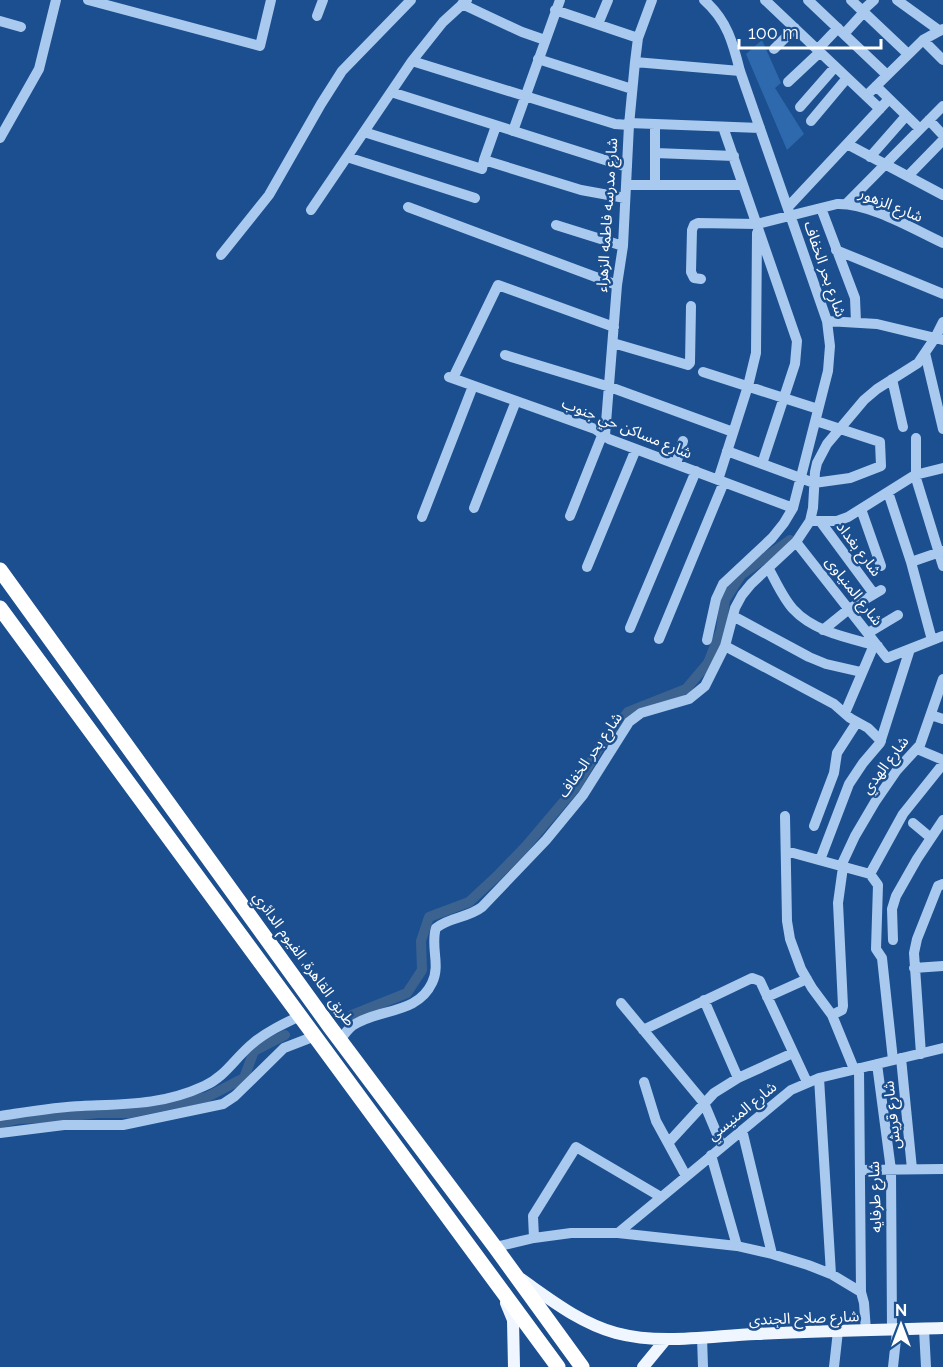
<svg xmlns="http://www.w3.org/2000/svg" width="943" height="1367" font-family="Raleway,'Noto Sans Arabic',sans-serif">
  <style>
    .green { fill: #2e69ad }
    .lines { fill: none; stroke-linecap: round; stroke-linejoin: round }
    .canal { stroke: #3c6290; stroke-width: 10 }
    .minor { stroke: #a9c9ee; stroke-width: 10 }
    .major { stroke: #f0f6ff; stroke-width: 12 }
    .highway { stroke: #fff; stroke-width: 15 }
    .labels { text-anchor: middle; dominant-baseline: central; stroke-width: 5; stroke-linejoin: round; paint-order: stroke }
    .street-label { font-size: 15px; fill: #fff; stroke: #1b4f8f }
  </style>
  <rect width="100%" height="100%" fill="#1b4f8f"/>
  <path class="green" d="M762 40 781 83 775 88 804 134 787 150 746 54Z"/>
  <g class="lines">
    <path class="canal" d="M352 1015 407 993 422 970 421 941 429 917 469 902 497 876 526 846 576 787 599 748 628 712 686 689 708 663 721 630 725 600 741 575 790 540
      M0 1123 18 1119 64 1117 98 1113H129L207 1097 244 1078 254 1051 285 1035"/>
    <path class="minor" d="M88 0 260 46 271 0
      M704 0C727 20 733 43 740 71L827 321 830 346 828 371 793 508 784 523 772 538 723 584 716 599 707 640
      M765 0 880 109
      M808 0 887 75
      M851 0 908 54
      M897 0 940 31
      M462 4 522 32 545 40
      M555 10 638 38
      M862 11 874 0
      M317 16 323 0
      M0 21 21 27
      M598 24 608 0
      M844 34 864 12
      M923 40 943 60
      M774 49 795 28
      M817 50 838 28
      M538 59 632 89
      M412 61 615 124 629 125
      M635 62 740 71
      M788 82 820 52
      M876 86 920 129
      M391 92 627 167
      M866 96 923 40 943 29
      M800 107 835 67
      M929 120 943 135
      M811 121 847 78
      M629 123 760 128
      M496 126 484 160 581 190 625 198
      M723 127 797 341 795 364 762 464
      M513 131 560 0
      M364 132 482 169 484 160
      M0 138 39 69 56 0
      M847 144 943 195
      M655 153 734 156
      M347 157 475 198
      M870 157 906 116
      M908 176 943 140
      M626 185H743
      M655 185V124
      M847 203 943 106
      M408 207 617 285
      M788 207 889 99
      M821 208 855 298 856 322
      M311 210 412 61 443 22 467 0
      M556 225 623 246
      M836 250 943 294
      M221 255 269 195 321 104 342 71 411 0
      M701 279 694 278 691 272 692 230 694 225 698 223 757 224 837 204C870 203 913 229 943 243
      M827 321 877 324 943 340
      M613 343 688 365 690 363 691 306
      M925 353 943 429
      M505 355 610 387 733 432
      M703 372 818 409
      M449 377 595 429 609 439 793 508
      M453 378 498 285 614 327
      M892 379 903 427
      M605 435 617 285 623 246 629 125 635 62 638 38 652 0
      M916 438V474
      M727 451 814 483 850 478 881 466 880 442 816 421
      M676 464 683 441
      M915 475 943 566
      M718 480 748 386 756 353 757 233
      M888 492 911 562 932 640
      M474 508 516 401
      M861 509 881 566
      M570 516 603 433
      M422 517 473 386
      M810 521H837L848 517 915 475 943 468
      M820 521 874 594
      M796 542 887 658 943 636
      M911 562 943 551
      M587 567 636 449
      M769 569C776 582 783 598 793 609 814 632 849 638 878 646
      M733 616 809 657 826 664 861 672
      M630 628 696 471
      M823 630 849 609 881 590
      M868 633 898 615
      M659 639 724 482
      M725 646 834 704 850 718 868 728 881 741
      M845 713 874 645
      M931 715 943 719
      M917 749 943 760
      M785 816 787 921 790 939 801 969 812 988 832 1015
      M913 823 931 838
      M814 826 834 773 837 753 857 722
      M786 851 870 874
      M820 860 849 784 863 763 880 743 910 649
      M841 866 855 836 875 802 897 770 920 745 943 679
      M843 867 838 903 843 1006 842 1010 832 1015 854 1069
      M893 940 892 909 896 896 917 859 943 820
      M914 968 943 966
      M767 997 807 979
      M704 1000 738 1078
      M621 1003 704 1103 722 1146
      M643 1030 752 978 760 981 807 1082
      M340 1040C344 1035 347 1030 352 1026 378 1008 417 1015 432 983 441 965 430 946 436 928 449 917 468 918 482 907L546 840 583 795 629 722 641 713 689 699 705 686 725 646 735 608 742 595 751 584 796 542 810 521 813 508 815 472 817 463 827 444 864 400 877 389 918 363 935 338 943 322
      M921 1054 914 953 917 939 938 886 943 884
      M901 1058 912 1169
      M893 1060 882 958 876 949 878 885 870 874 903 814 943 764
      M877 1064 891 1170 892 1330
      M859 1068 861 1292
      M819 1078 831 1274
      M644 1082 656 1121 686 1176
      M0 1116C27 1112 55 1107 82 1106 126 1104 163 1105 204 1086 225 1077 235 1058 252 1044 266 1032 283 1024 300 1016
      M742 1130 772 1254
      M0 1133 64 1125H123L223 1104 235 1096 284 1048 315 1036
      M669 1142 714 1093 738 1078 793 1053
      M711 1155 737 1246
      M861 1170 943 1169
      M618 1233 791 1090 819 1078 943 1048
      M534 1238 533 1216 576 1147 661 1197
      M495 1247 534 1238 571 1233H618L737 1246 772 1254 808 1265 831 1274 861 1292 864 1303 866 1331
      M924 1329 926 1367
      M702 1337 703 1367
      M834 1367 838 1331
      M893 1367 897 1330"/>
    <path class="major" d="M521 1279C551 1300 580 1323 616 1333 661 1345 710 1336 756 1334 818 1331 881 1330 943 1328
      M506 1303 513 1320 514 1367
      M643 1367 666 1339"/>
    <path class="highway" d="M0 570 330 1027 495 1247 582 1367
      M0 608 558 1367"/>
  </g>
  <g class="labels">
    <g class="street-label">
      <text transform="translate(891 205) rotate(22)">شارع الزهور</text>
      <text transform="translate(607 215) rotate(-86)">شارع مدرسه فاطمه الزهراء</text>
      <text transform="translate(825 269) rotate(71)">شارع بحر الخفاف</text>
      <text transform="translate(627 428) rotate(22)">شارع مساكن حي جنوب</text>
      <text transform="translate(859 549) rotate(53)">شارع بغداد</text>
      <text transform="translate(854 591) rotate(52)">شارع المنياوى</text>
      <text transform="translate(590 755) rotate(-55)">شارع بحر الخفاف</text>
      <text transform="translate(885 765) rotate(-53)">شارع الهدي</text>
      <text transform="translate(304 959) rotate(54)">طريق القاهرة, الفيوم الدائري</text>
      <text transform="translate(742 1111) rotate(-39)">شارع المنيسي</text>
      <text transform="translate(892 1115) rotate(-96)">شارع قريش</text>
      <text transform="translate(875 1197) rotate(-92)">شارع طرفايه</text>
      <text transform="translate(804 1318) rotate(-2)">شارع صلاح الجندى</text>
    </g>
  </g>
  <g transform="translate(901 1325)" stroke="#1b4f8f" stroke-width="4.5" paint-order="stroke">
  <path d="M0-4.5L10 22L0 15L-10 22Z" fill="#ffffff"/>
  <text y="-9" font-size="16" font-weight="bold" text-anchor="middle" fill="#ffffff">N</text>
  </g>
  <path d="M739 39v9h142v-9" fill="none" stroke="#ffffff" stroke-width="3"/>
  <text x="748" y="39" font-size="18" fill="#ffffff" stroke="#1b4f8f" stroke-width="4.5" paint-order="stroke">100 m</text>
</svg>
